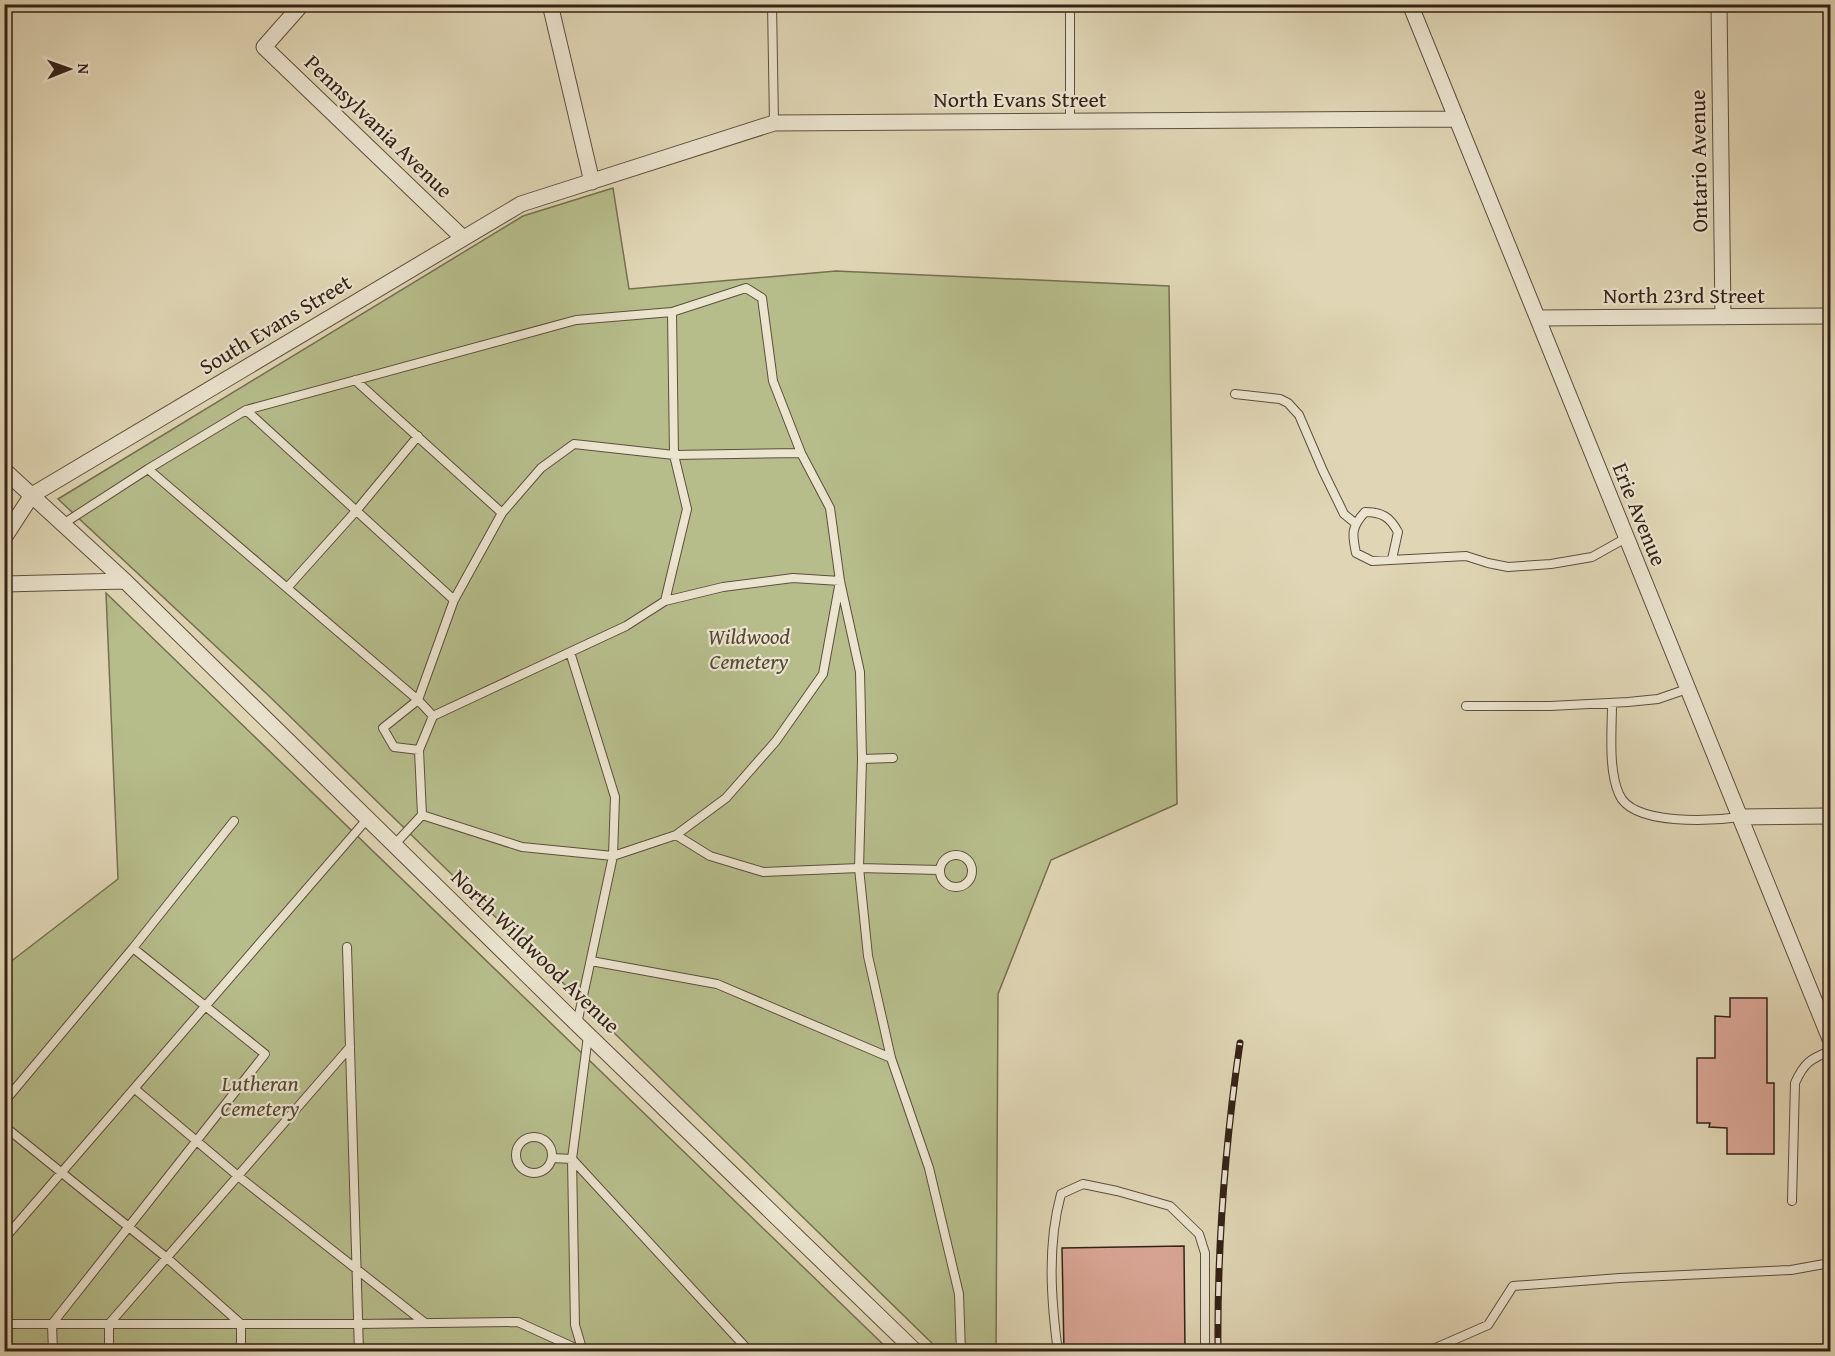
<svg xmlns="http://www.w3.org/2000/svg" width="1835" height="1356" font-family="'Gentium Book Plus',serif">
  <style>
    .green { fill: #b6bd8b; stroke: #756f51; stroke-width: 1.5 }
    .building { fill: #d9a595; stroke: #342117; stroke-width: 1.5 }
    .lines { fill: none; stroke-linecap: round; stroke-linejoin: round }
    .service-casing { stroke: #5f4e3e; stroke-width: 10 }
    .minor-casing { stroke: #5f4e3e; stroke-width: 17 }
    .service { stroke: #ebe4cf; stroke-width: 8 }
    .minor { stroke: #ebe4cf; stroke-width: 15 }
    .rail-casing { stroke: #342117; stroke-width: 7 }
    .rail { stroke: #ebe4cf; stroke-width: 4.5; stroke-dasharray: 14; stroke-linecap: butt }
    .labels { text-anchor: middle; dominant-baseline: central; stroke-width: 4.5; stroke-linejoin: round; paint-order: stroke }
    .street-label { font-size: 22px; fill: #342117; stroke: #ebe4cf }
    .park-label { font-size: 22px; font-style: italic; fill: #544834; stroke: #ebe4cf }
  </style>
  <rect width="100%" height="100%" fill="#e0d6b5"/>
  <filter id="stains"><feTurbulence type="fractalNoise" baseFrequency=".00333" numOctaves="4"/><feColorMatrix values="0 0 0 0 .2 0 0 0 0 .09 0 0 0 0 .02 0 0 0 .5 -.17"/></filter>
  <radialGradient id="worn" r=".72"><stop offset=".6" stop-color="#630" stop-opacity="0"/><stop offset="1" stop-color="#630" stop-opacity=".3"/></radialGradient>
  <path class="green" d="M613 188 629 289 836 271 1169 286 1177 804 1051 860 998 994 996 1351H940L267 694 58 499 523 216Z
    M106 593 890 1351 5 1352V966L118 879Z"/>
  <path class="building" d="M1730 998H1767V1083H1774V1154H1727V1128L1709 1127 1710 1123H1697V1058H1715V1016L1730 1017Z
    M1184 1246 1185 1352H1064L1062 1248Z"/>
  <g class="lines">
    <g class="service-casing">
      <path id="service" d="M772 4 774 123
        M1070 4V122
        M355 380 502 513
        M1235 394 1280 399 1288 403 1299 415 1323 471 1344 514 1355 523
        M246 410 454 600
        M148 469 418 700 383 728 394 747 419 750 433 716 626 626 665 601 687 509 674 455 672 312
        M63 524 148 469 246 410 576 320 672 312 746 288 762 298 773 381 801 453 830 508 840 581 860 672 862 759 859 868 868 956 891 1058 929 1168 959 1294 961 1352
        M1392 559 1398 532C1390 517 1382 512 1365 512 1351 527 1352 534 1356 553L1372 561 1466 556 1488 563 1508 567 1551 564 1592 557 1626 538
        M287 588 356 511 418 436
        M570 652 615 797 613 856 577 1024
        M1612 703C1612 730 1608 769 1619 794 1632 826 1712 821 1740 817
        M1466 706H1550L1628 702 1658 699 1687 689
        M433 716 418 700 454 600 502 513 541 468 574 444 674 455 801 453
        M419 750 422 815
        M862 759 893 758
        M676 835 710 856 763 872 859 868 940 870
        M395 844 422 815 522 847 613 856 676 835 726 798 776 741 823 674 840 581 793 578 723 587 665 601
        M940 871a16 16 0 1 1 32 0a16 16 0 1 1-32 0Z
        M347 947 359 1352
        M591 961 717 984 891 1058
        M135 1089 238 1176 425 1323
        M4 1102 133 948 234 821
        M4 1126 167 1258 241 1324V1352
        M516 1155a18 18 0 1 1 36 0a18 18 0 1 1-36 0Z
        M552 1158 572 1159 750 1352
        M1792 1201 1795 1083C1804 1063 1810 1059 1830 1051
        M4 1239 368 818
        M4 1324H358L518 1322 584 1352
        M53 1352 52 1324 265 1054 133 948
        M109 1352V1324L350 1047
        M583 1352 575 1325 572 1159 588 1036
        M1058 1352C1051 1300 1047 1245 1061 1194L1083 1184 1117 1191 1170 1206 1199 1234 1205 1253V1352
        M1419 1352 1433 1349 1488 1325 1513 1286 1620 1278 1791 1270 1830 1263"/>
    </g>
    <g class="minor-casing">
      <path id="minor" d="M302 4 264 47 463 238
        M550 4 592 182
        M1410 4 1830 1039
        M1719 4 1723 317
        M1538 318 1830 316
        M4 470 125 581 577 1024 916 1352
        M4 538 32 495 521 204 774 123 1457 119
        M4 584 125 581
        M1740 817 1830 816"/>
    </g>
    <use href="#service" class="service"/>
    <use href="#minor" class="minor"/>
    <g class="rail-casing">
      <path id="rail" d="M1218 1352C1217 1249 1225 1145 1240 1043"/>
    </g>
    <use href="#rail" class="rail"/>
  </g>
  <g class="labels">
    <g class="street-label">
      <text x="1020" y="99">North Evans Street</text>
      <text transform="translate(379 126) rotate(44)">Pennsylvania Avenue</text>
      <text transform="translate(1698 161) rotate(-91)">Ontario Avenue</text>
      <text x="1684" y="295">North 23rd Street</text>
      <text transform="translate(275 324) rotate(-31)">South Evans Street</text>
      <text transform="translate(1640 514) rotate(68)">Erie Avenue</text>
      <text transform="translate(536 951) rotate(44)">North Wildwood Avenue</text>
    </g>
    <g class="park-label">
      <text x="749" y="636">Wildwood<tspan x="749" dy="25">Cemetery</tspan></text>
      <text x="260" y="1083">Lutheran<tspan x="260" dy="25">Cemetery</tspan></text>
    </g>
  </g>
  <rect width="1835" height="1356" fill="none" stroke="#e0d6b5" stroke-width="24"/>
  <rect x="6" y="6" width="1823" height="1344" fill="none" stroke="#342117" stroke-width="3"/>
  <rect x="12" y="12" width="1811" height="1332" fill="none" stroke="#342117" stroke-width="1.5"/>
  <g transform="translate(69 69) rotate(89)" stroke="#ebe4cf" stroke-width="4.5" paint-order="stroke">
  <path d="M0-4.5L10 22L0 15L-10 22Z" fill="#342117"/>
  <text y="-9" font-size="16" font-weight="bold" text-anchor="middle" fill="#342117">N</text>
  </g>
  <rect width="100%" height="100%" filter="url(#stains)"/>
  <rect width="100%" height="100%" fill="url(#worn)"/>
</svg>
